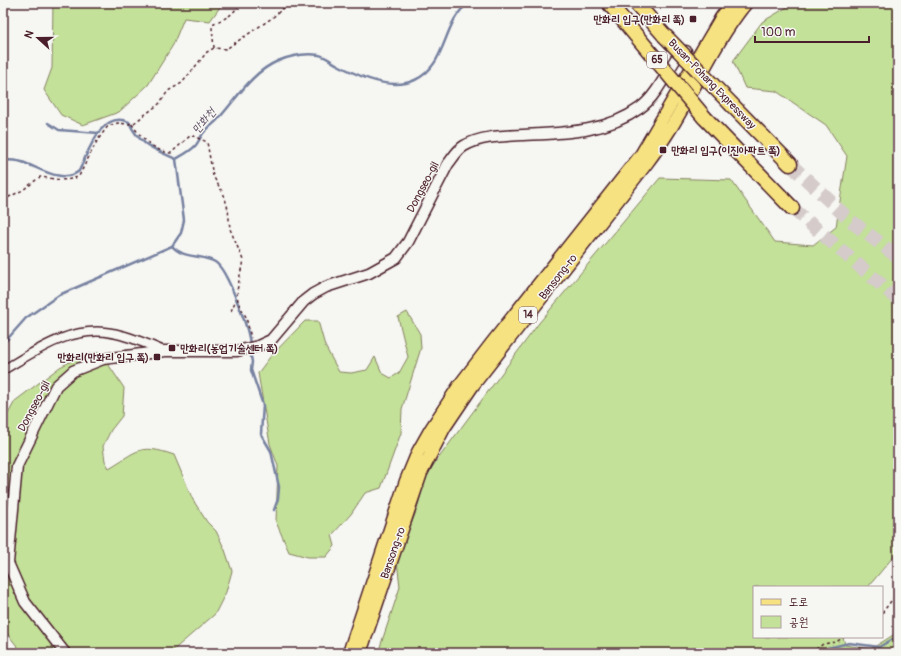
<svg xmlns="http://www.w3.org/2000/svg" width="901" height="656" font-family="Pangolin,'Poor Story',sans-serif">
  <style>
    .green { fill: #c3e199; stroke: #868062 }
    .lines { fill: none; stroke-linecap: round; stroke-linejoin: round }
    .stream { stroke: #7681a0; stroke-width: 2.5 }
    .motorway-tunnel { stroke: #d4cbca; stroke-width: 14; stroke-dasharray: 14 7; stroke-linecap: butt }
    .minor-casing { stroke: #4a1f2b; stroke-width: 11 }
    .tertiary-casing { stroke: #4a1f2b; stroke-width: 13 }
    .primary-casing { stroke: #4a1f2b; stroke-width: 15 }
    .motorway-casing { stroke: #4a1f2b; stroke-width: 17 }
    .path { stroke: #4a1f2b; stroke-width: 1.5; stroke-dasharray: 3 3; stroke-linecap: butt }
    .minor { stroke: #f6f6f2; stroke-width: 8 }
    .tertiary { stroke: #f6f6f2; stroke-width: 10 }
    .primary { stroke: #f7e281; stroke-width: 12 }
    .motorway { stroke: #f7e281; stroke-width: 14 }
    .motorway-bridge-casing { stroke: #4a1f2b; stroke-width: 17; stroke-linecap: butt }
    .motorway-bridge { stroke: #f7e281; stroke-width: 14 }
    .poi-dot { fill: #4a1f2b; stroke: #f6f6f2; stroke-width: 1.5 }
    .labels { text-anchor: middle; dominant-baseline: central; stroke-width: 3; stroke-linejoin: round; paint-order: stroke }
    .shield { fill: #f6f6f2; stroke: #7e6067; stroke-width: 1 }
    .shield-label { font-size: 10px; font-weight: bold; fill: #4a1f2b }
    .poi-label { font-size: 11px; font-weight: bold; fill: #4a1f2b; stroke: #f6f6f2; text-anchor: end }
    .street-label { font-size: 11px; fill: #4a1f2b; stroke: #f6f6f2 }
    .water-label { font-size: 12px; font-style: italic; fill: #605066; stroke: #f6f6f2 }
  </style>
  <rect width="100%" height="100%" fill="#f6f6f2"/>
  <filter id="ink" filterUnits="userSpaceOnUse"><feTurbulence type="fractalNoise" baseFrequency=".025" numOctaves="2"/><feDisplacementMap in="SourceGraphic" scale="8" xChannelSelector="R" yChannelSelector="G"/><feConvolveMatrix kernelMatrix="1 2 1 2 8 2 1 2 1" color-interpolation-filters="sRGB"/></filter>
  <g filter="url(#ink)">
    <path class="green" d="M53 3H223L210 21 184 18 173 45 148 85 119 112 83 125 61 115 44 90 52 68Z
      M794 3H898V551L868 587H754V637H843L845 645 871 649 898 632V653H378L400 587 397 561 417 509 426 475 539 323 660 178 731 180 775 242 813 245 836 227 847 156 826 125 776 91 745 88 733 61 762 22Z
      M407 312 420 334 421 348 402 409 401 433 381 488 365 493 351 514 332 535 335 546 326 557H308L289 552 276 522 278 466 270 444 258 373 270 357 305 321H318L325 346 339 372 351 373 367 370 375 357 382 373 391 378 399 373 408 357 398 317Z
      M100 352 124 388 122 416 111 430 103 446 105 461 109 468C138 451 139 443 174 455L193 500 207 522 216 531 225 550 232 571 226 592 215 614 170 653H25L20 650 3 628V423L15 401 60 367 81 356Z"/>
    <g class="lines">
      <path class="stream" d="M48 123 59 130 99 133
        M3 160C9 160 16 160 22 162 38 167 63 185 79 171 88 153 101 109 129 122 139 145 154 149 176 159
        M172 246C183 259 201 254 215 262 227 269 250 331 250 346
        M3 344 26 318 59 295 172 246 181 233 184 220 176 159C183 155 191 151 196 145 199 141 201 136 204 132 209 127 215 123 219 118 237 98 252 72 278 61 290 56 305 53 319 55 325 56 332 62 338 65 358 76 392 91 415 80 448 65 442 21 469 3
        M250 351 252 362 251 370 263 405 261 434 271 451 279 487 278 499 274 510
        M822 653 828 648 849 643 879 647 898 636"/>
      <path class="motorway-tunnel" d="M790 164 851 221 898 257
        M792 208 898 299"/>
      <g class="minor-casing">
        <path id="minor" d="M3 370C36 351 71 325 112 333 130 336 147 344 164 351"/>
      </g>
      <g class="tertiary-casing">
        <path id="tertiary" d="M65 653 25 602 8 563 17 466 56 386 73 371 103 359 165 351H237L258 346 271 340 304 301 313 294 326 287 369 273 396 258 408 242 448 164C453 158 457 150 464 146 481 136 503 136 523 135 562 133 606 133 640 108 657 96 667 71 679 54L686 51"/>
      </g>
      <g class="primary-casing">
        <path id="primary" d="M349 653 406 481 418 452 431 429 459 386 492 343 641 155 721 18 732 3
          M360 653 421 473 444 428 473 385 646 164C655 152 664 139 672 126 697 85 715 41 746 3"/>
      </g>
      <g class="motorway-casing">
        <path id="motorway" d="M636 3 664 35
          M732 105 790 164
          M704 117 792 208"/>
      </g>
      <path class="path" d="M214 48 212 28 214 23C227 18 233 15 240 3
        M132 124C139 136 155 152 171 153L191 135 207 142 213 176 224 195 228 209 230 229 243 260 237 291 238 302 246 317 251 338
        M3 200 23 190 40 177C52 178 68 183 79 176L97 141 108 126 118 123 128 124 134 123 159 104 168 91 182 83 207 52 214 48 226 49 272 18 289 3
        M231 311 235 302H237
        M882 613 898 592
        M811 653 823 644 836 642 844 637"/>
      <use href="#minor" class="minor"/>
      <use href="#tertiary" class="tertiary"/>
      <use href="#primary" class="primary"/>
      <use href="#motorway" class="motorway"/>
      <g class="motorway-bridge-casing">
        <path id="motorway-bridge" d="M609 3 704 117
          M664 35 732 105"/>
      </g>
      <use href="#motorway-bridge" class="motorway-bridge"/>
    </g>
  </g>
  <g class="poi-dot">
    <rect x="689" y="15" width="8" height="8" rx="2"/>
    <rect x="659" y="146" width="8" height="8" rx="2"/>
    <rect x="168" y="344" width="8" height="8" rx="2"/>
    <rect x="153" y="353" width="8" height="8" rx="2"/>
  </g>
  <g class="labels">
    <g class="shield">
      <rect x="647" y="52" width="20" height="16" rx="3"/>
      <rect x="519" y="307" width="18" height="16" rx="3"/>
    </g>
    <g class="shield-label">
      <text x="657" y="60">65</text>
      <text x="528" y="315">14</text>
    </g>
    <g class="poi-label">
      <text x="685" y="19">만화리 입구(만화리 쪽)</text>
      <text x="671" y="150" text-anchor="start">만화리 입구(이진아파트 쪽)</text>
      <text x="180" y="348" text-anchor="start">만화리(농업기술센터 쪽)</text>
      <text x="149" y="357">만화리(만화리 입구 쪽)</text>
    </g>
    <g class="street-label">
      <text transform="translate(712 84) rotate(46)">Busan-Pohang Expressway</text>
      <text transform="translate(423 187) rotate(-62)">Dongseo-gil</text>
      <text transform="translate(558 277) rotate(-52)">Bansong-ro</text>
      <text transform="translate(34 406) rotate(-62)">Dongseo-gil</text>
      <text transform="translate(393 553) rotate(-71)">Bansong-ro</text>
    </g>
    <g class="water-label">
      <text transform="translate(204 121) rotate(-50)">만화천</text>
    </g>
  </g>
  <rect width="901" height="656" fill="none" stroke="#f6f6f2" stroke-width="16"/>
  <rect x="8" y="8" width="885" height="640" fill="none" stroke="#4a1f2b" stroke-width="1.5" filter="url(#ink)"/>
  <rect x="753" y="586" width="130" height="52" fill="#f6f6f2" stroke="#b1a0a2"/>
  <rect x="761" y="599" width="20" height="6" fill="#f7e281" stroke="#b1a0a2"/>
  <text x="789" y="606" font-size="12" fill="#4a1f2b">도로</text>
  <rect x="761" y="616" width="20" height="12" fill="#c3e199" stroke="#b1a0a2"/>
  <text x="789" y="626" font-size="12" fill="#4a1f2b">공원</text>
  <g transform="translate(38 38) rotate(291)" stroke="#f6f6f2" stroke-width="3" paint-order="stroke">
  <path d="M0-3L7 15L0 10L-7 15Z" fill="#4a1f2b"/>
  <text y="-6" font-size="11" font-weight="bold" text-anchor="middle" fill="#4a1f2b">N</text>
  </g>
  <path d="M755 36v6h114v-6" fill="none" stroke="#4a1f2b" stroke-width="2"/>
  <text x="761" y="36" font-size="12" fill="#4a1f2b" stroke="#f6f6f2" stroke-width="3" paint-order="stroke">100 m</text>
</svg>
